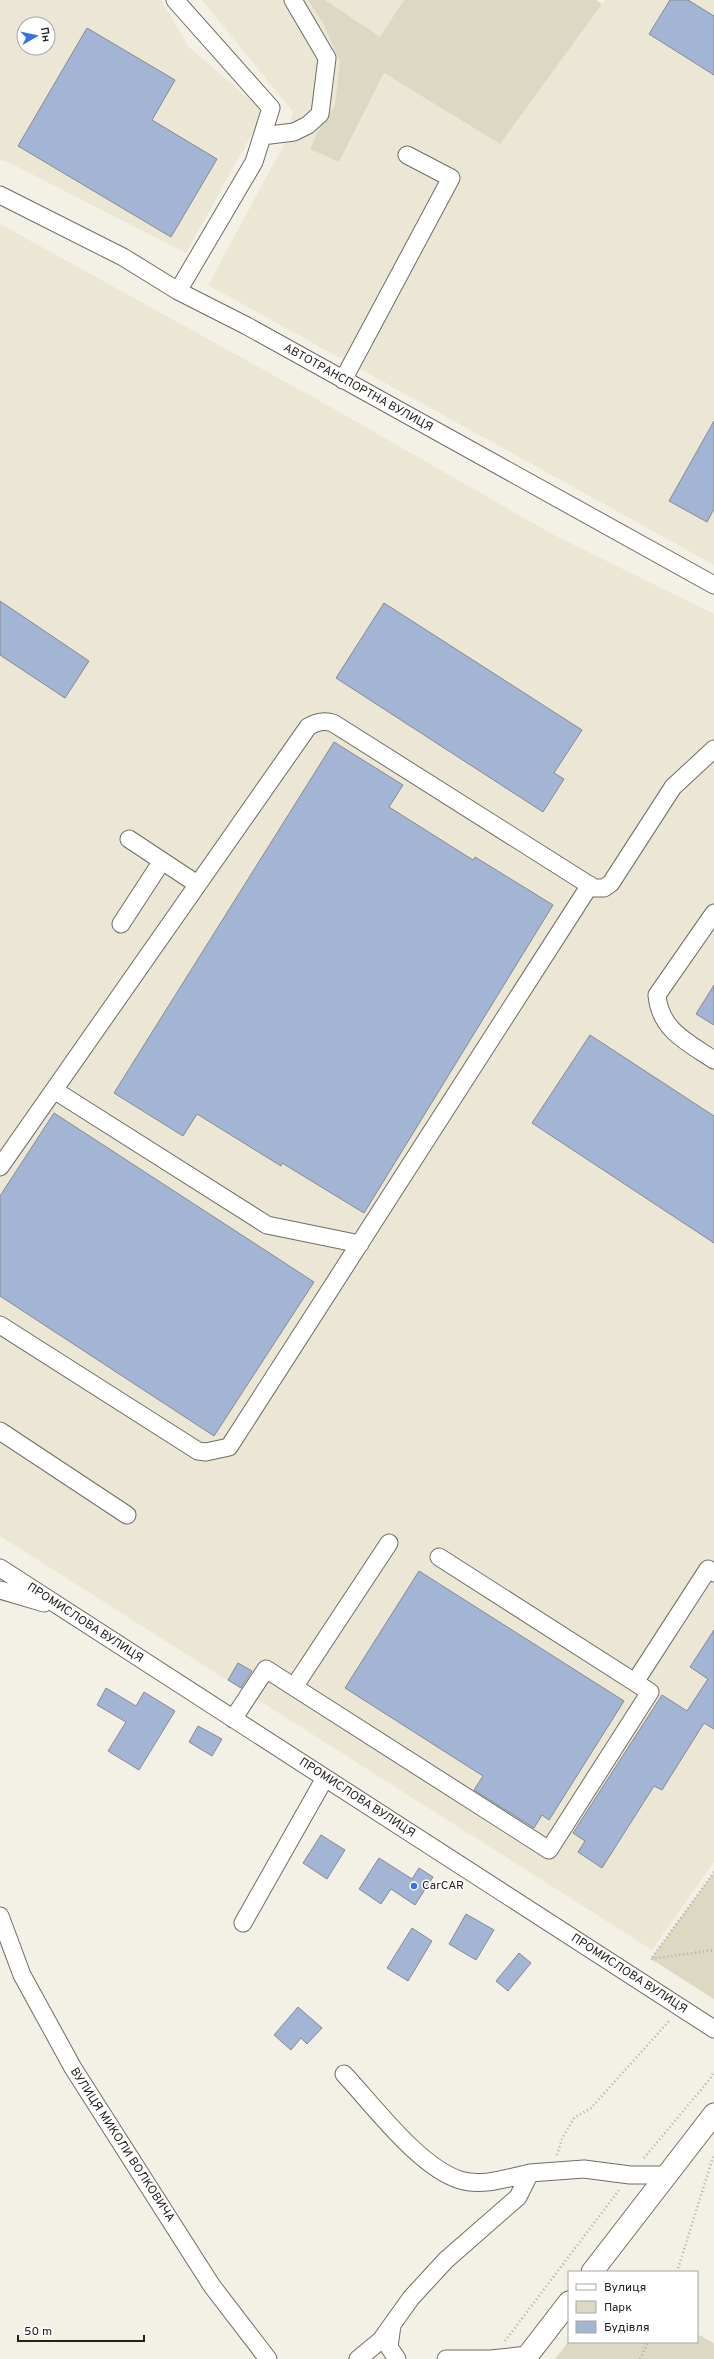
<svg xmlns="http://www.w3.org/2000/svg" width="714" height="2359" font-family="Overpass,sans-serif">
  <style>
    .built { fill: #ebe7d4; fill-rule: evenodd }
    .green { fill: #ddd8c2 }
    .building { fill: #a3b5d5; stroke: #858a93 }
    .lines { fill: none; stroke-linecap: round; stroke-linejoin: round }
    .minor-casing { stroke: #6f6d63; stroke-width: 19 }
    .major-casing { stroke: #6f6d63; stroke-width: 23 }
    .path { stroke: #aeaca4; stroke-width: 2.5; stroke-dasharray: 1 3; stroke-linecap: butt }
    .minor { stroke: #fff; stroke-width: 17 }
    .major { stroke: #fff; stroke-width: 21 }
    .poi-dot { fill: #3871e0; stroke: #fff; stroke-width: 1.5 }
    .labels { text-anchor: middle; dominant-baseline: central; stroke-width: 3; stroke-linejoin: round; paint-order: stroke }
    .street-label { font-size: 12px; fill: #22211d; stroke: #fff }
    .poi-label { font-size: 12px; fill: #22211d; stroke: #fff; text-anchor: start }
  </style>
  <rect width="100%" height="100%" fill="#f3f1e6"/>
  <path class="built" d="M0 0H161L189 47 264 112 186 253 6 161 0 160ZM24 24H48V48H24Z
    M202 0H424L322 154 339 162 384 73 500 143 605 0H714V565L208 285 287 139 293 112Z
    M0 224 313 397 554 535 714 614V1862L652 1950 0 1536Z"/>
  <path class="green" d="M308 0H325L380 37 404 0H596L602 4 500 144 384 73 339 162 310 149 318 131 335 105 340 62 323 23Z
    M714 1872V1999L651 1959Z
    M697 2334 714 2343V2359H555L569 2341 697 2342Z"/>
  <path class="building" d="M670 0H688L714 16V75L649 34Z
    M87 28 175 80 152 120 217 159 171 237 18 146Z
    M714 421V509L707 522 669 501Z
    M0 601 89 661 65 698 0 655Z
    M384 603 582 730 554 773 564 779 543 812 336 678Z
    M334 742 403 785 389 807 473 860 475 857 553 905 364 1213 282 1163 281 1166 197 1114 183 1136 114 1093Z
    M714 985V1025L696 1014Z
    M590 1035 714 1116V1243L532 1123Z
    M54 1113 314 1282 214 1436 0 1296V1196Z
    M419 1571 624 1701 549 1820 542 1815 534 1828 474 1790 483 1776 345 1688Z
    M714 1630V1729L704 1723 662 1790 654 1786 602 1868 578 1852 585 1841 573 1833 662 1695 687 1711 708 1679 690 1667Z
    M238 1663 252 1671 241 1688 228 1680Z
    M106 1688 136 1706 144 1692 175 1711 139 1770 108 1751 126 1722 97 1705Z
    M198 1726 222 1739 212 1756 189 1742Z
    M321 1835 345 1850 327 1879 303 1863Z
    M379 1858 412 1879 419 1868 433 1877 415 1905 391 1889 381 1904 359 1889Z
    M466 1914 494 1930 476 1960 449 1944Z
    M412 1928 432 1941 408 1981 387 1968Z
    M519 1953 531 1963 508 1991 496 1981Z
    M298 2007 322 2028 307 2044 301 2038 291 2050 274 2035Z"/>
  <g class="lines">
    <g class="minor-casing">
      <path id="minor" d="M175 0 271 108 254 162 178 291
        M262 136 294 132 308 125 320 114 327 58 293 0
        M0 195 123 257 178 291 247 326 714 585
        M343 380 451 178 407 155
        M129 839 197 884
        M714 913 657 995C660 1030 687 1042 714 1060
        M121 924 162 861
        M54 1090 267 1225 360 1244
        M0 1167 308 727C316 722 323 720 333 723L594 888H604L611 883 673 787 714 749
        M0 1325 198 1451 206 1452 229 1447 590 885
        M0 1431 127 1515
        M0 1568 714 2029
        M0 1590 44 1603
        M635 1682 708 1569 714 1573
        M294 1687 549 1850 650 1692 439 1557
        M233 1719 266 1669 294 1687 389 1543
        M0 1916 22 1975 73 2068 212 2286 268 2359
        M243 1923 325 1778
        M344 2074C374 2106 419 2167 460 2180 482 2187 508 2178 530 2173
        M392 2325 389 2347 397 2359
        M358 2359 381 2340 411 2298 446 2260 518 2197 530 2173 584 2169 630 2175H667
        M446 2359H491L528 2355"/>
    </g>
    <g class="major-casing">
      <path id="major" d="M592 2272 714 2114
        M525 2359 569 2302"/>
    </g>
    <path class="path" d="M714 1872 651 1959 714 1950
      M557 2155 562 2139 574 2118 591 2108 670 2020
      M644 2158 710 2079 714 2071
      M677 2272 714 2154
      M505 2341 619 2190
      M640 2359 648 2342"/>
    <use href="#minor" class="minor"/>
    <use href="#major" class="major"/>
  </g>
  <circle class="poi-dot" cx="414" cy="1886" r="4"/>
  <g class="labels">
    <g class="street-label">
      <text transform="translate(358 388) rotate(29)">АВТОТРАНСПОРТНА ВУЛИЦЯ</text>
      <text transform="translate(85 1623) rotate(33)">ПРОМИСЛОВА ВУЛИЦЯ</text>
      <text transform="translate(357 1798) rotate(33)">ПРОМИСЛОВА ВУЛИЦЯ</text>
      <text transform="translate(629 1974) rotate(33)">ПРОМИСЛОВА ВУЛИЦЯ</text>
      <text transform="translate(122 2145) rotate(57)">ВУЛИЦЯ МИКОЛИ ВОЛКОВИЧА</text>
    </g>
    <g class="poi-label">
      <text x="422" y="1886">CarCAR</text>
    </g>
  </g>
  <rect x="568" y="2271" width="130" height="72" fill="#ffffff" stroke="#a7a6a5"/>
  <rect x="576" y="2284" width="20" height="6" fill="#ffffff" stroke="#a7a6a5"/>
  <text x="604" y="2291" font-size="12" fill="#22211d">Вулиця</text>
  <rect x="576" y="2301" width="20" height="12" fill="#ddd8c2" stroke="#a7a6a5"/>
  <text x="604" y="2311" font-size="12" fill="#22211d">Парк</text>
  <rect x="576" y="2321" width="20" height="12" fill="#a3b5d5" stroke="#a7a6a5"/>
  <text x="604" y="2331" font-size="12" fill="#22211d">Будівля</text>
  <g transform="translate(36 36) rotate(81)"><circle r="19" fill="#ffffff" stroke="#a7a6a5"/>
  <path d="M0-3L7 15L0 10L-7 15Z" fill="#3871e0"/>
  <text y="-6" font-size="11" font-weight="bold" text-anchor="middle" fill="#22211d">Пн</text>
  </g>
  <path d="M18 2335v6h126v-6" fill="none" stroke="#22211d" stroke-width="2"/>
  <text x="24" y="2335" font-size="12" fill="#22211d" stroke="#ffffff" stroke-width="3" paint-order="stroke">50 m</text>
</svg>
